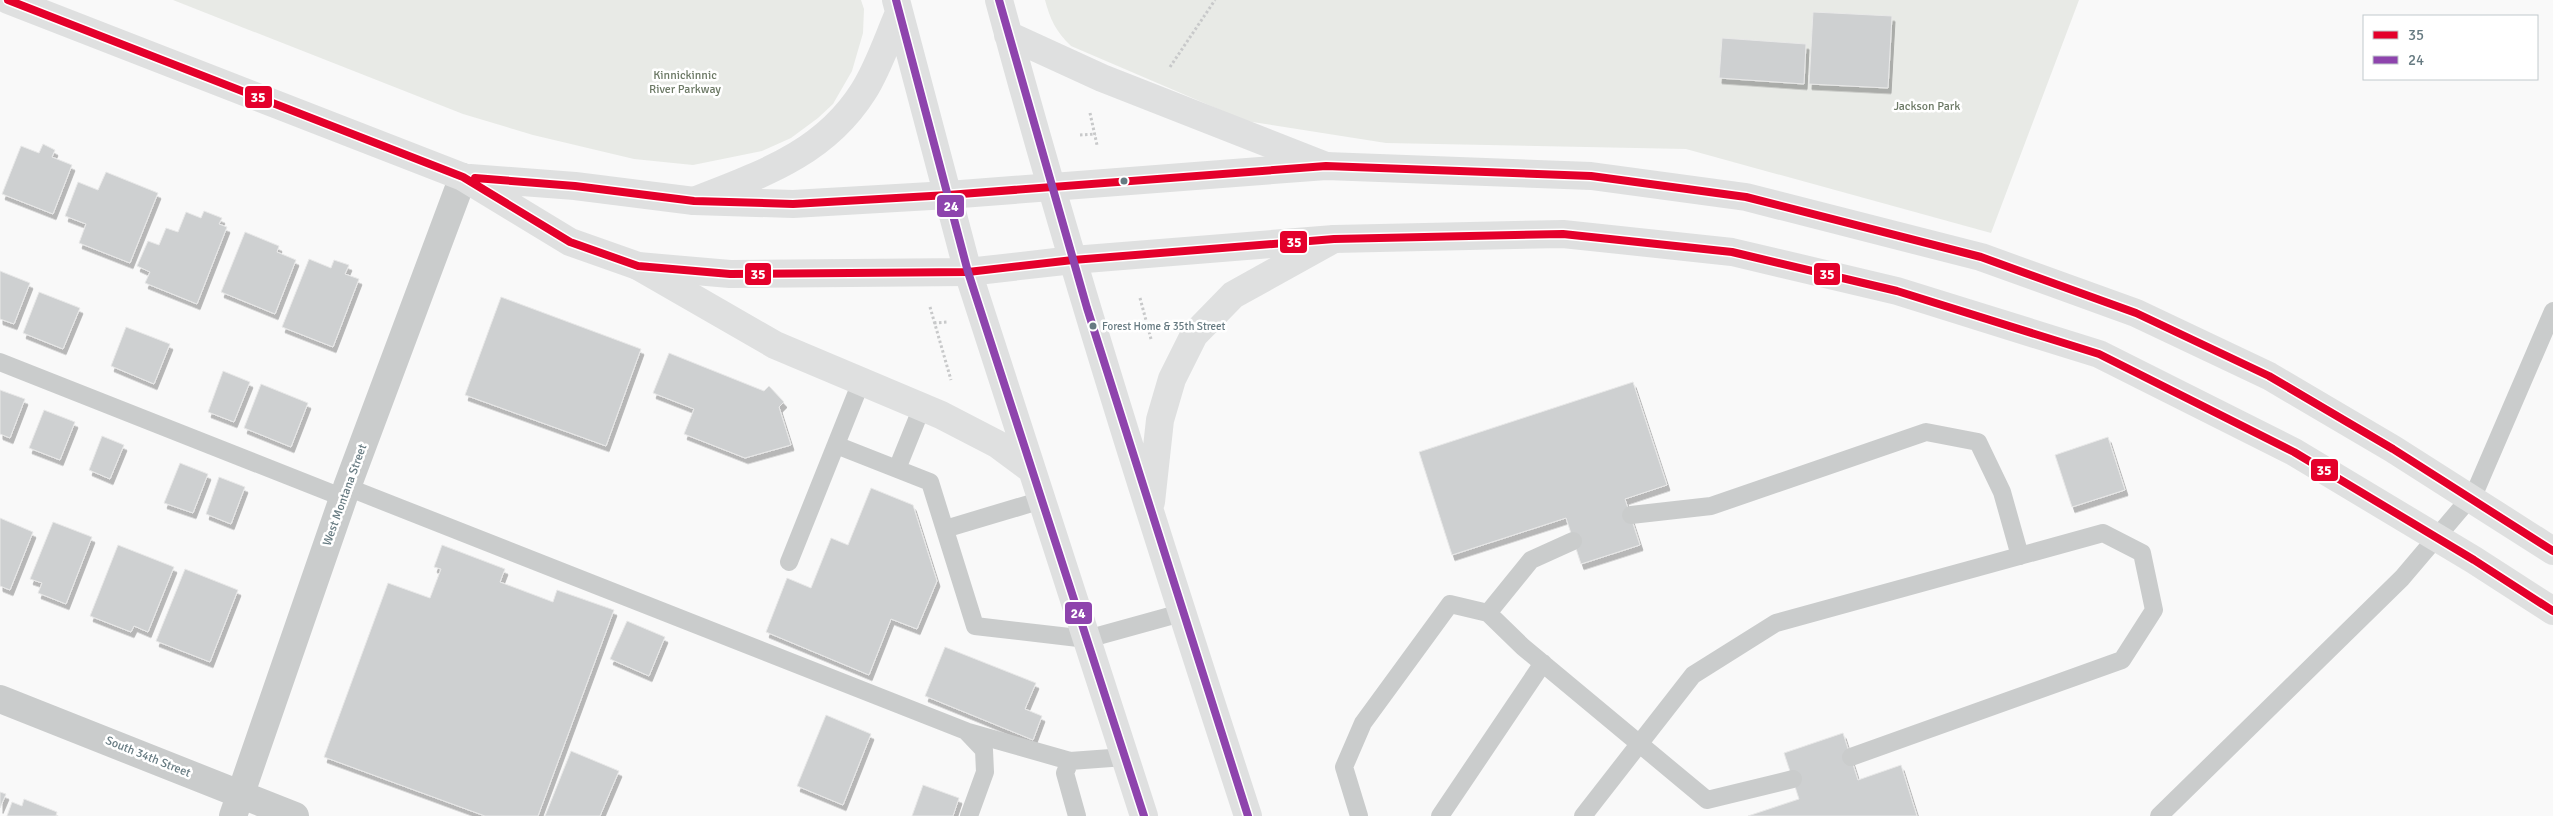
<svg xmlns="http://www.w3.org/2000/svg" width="2553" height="816" font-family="Signika,sans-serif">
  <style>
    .green { fill: #e8eae6 }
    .building { fill: #ced0d1; stroke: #e8e8e8; filter: url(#shadow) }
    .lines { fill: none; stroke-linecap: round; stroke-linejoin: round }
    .path { stroke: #c8c9ca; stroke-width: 3; stroke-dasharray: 2.5 2.5; stroke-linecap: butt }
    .service { stroke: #cacccc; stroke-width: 18 }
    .minor { stroke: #cacccc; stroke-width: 28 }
    .secondary { stroke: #dfe0e0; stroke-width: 28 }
    .primary { stroke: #dfe0e0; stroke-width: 28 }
    .bus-1-casing { stroke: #fff; stroke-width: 11 }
    .bus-2-casing { stroke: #fff; stroke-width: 11 }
    .bus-1 { stroke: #e4002b; stroke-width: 8 }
    .bus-2 { stroke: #8e44ad; stroke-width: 8 }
    .bus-dot { fill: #667a81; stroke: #fff; stroke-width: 2 }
    .labels { text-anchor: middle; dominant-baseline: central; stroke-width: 5; stroke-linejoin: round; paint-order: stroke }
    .bus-label { font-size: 11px; fill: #667a81; stroke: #fff; text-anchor: start }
    .park-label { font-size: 12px; fill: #6c7965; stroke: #fff }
    .street-label { font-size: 12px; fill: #667a81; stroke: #fff }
    .line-badge { stroke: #fff; stroke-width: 2 }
    .badge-label { font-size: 14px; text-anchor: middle; font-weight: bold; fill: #fff }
  </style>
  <defs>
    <filter id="shadow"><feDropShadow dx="3" dy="5.5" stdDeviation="0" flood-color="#0004"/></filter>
  </defs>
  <rect width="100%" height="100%" fill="#f9f9f9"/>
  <path class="green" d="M173 0H861L864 9 863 33 852 71 833 104 818 118 791 138 762 151 693 165 634 159 533 135 463 114Z
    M1045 0H2079L1991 233 1686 149 1386 143 1246 121 1071 46C1056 32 1050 19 1045 0Z"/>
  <path class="building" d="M1813 12 1892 16 1888 88 1809 84Z
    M1722 38 1806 44 1804 84 1719 78Z
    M43 144 55 150 52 157 72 165 53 214 2 194 21 146 39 153Z
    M106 172 158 193 130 263 79 243 86 224 65 216 78 182 98 190Z
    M204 211 222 218 219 224 227 227 197 304 145 283 150 272 137 266 148 241 159 245 166 228 178 232 186 212 201 218Z
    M245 232 279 246 277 252 296 260 275 314 221 292Z
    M309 259 331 268 334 260 349 265 345 274 359 279 333 347 282 327Z
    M0 271 30 283 14 324 0 319Z
    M39 292 80 308 63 349 23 333Z
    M501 297 641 349 606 446 465 395Z
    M126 327 170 344 154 384 111 366Z
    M669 353 764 391 769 386 784 402 779 407 791 445 745 458 684 434 694 409 653 393Z
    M223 371 250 382 234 422 208 412Z
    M1633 382 1667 485 1625 499 1640 545 1581 564 1566 518 1452 555 1419 452Z
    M261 384 308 403 291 447 244 428Z
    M0 390 25 399 10 438 0 434Z
    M44 410 75 422 60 460 29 448Z
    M102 436 124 445 110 479 89 470Z
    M2108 437 2125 490 2072 507 2055 455Z
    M180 463 208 474 193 513 164 503Z
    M219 477 245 487 231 524 206 514Z
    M871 488 913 505 937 581 917 629 891 619 869 675 766 632 787 578 811 588 831 538 848 545Z
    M0 518 33 532 10 590 0 586Z
    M53 522 92 537 66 604 38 593 42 583 30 579Z
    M118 545 174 567 148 632 134 626 131 632 90 616Z
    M442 545 505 569 500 582 553 602 557 590 614 610 538 816H485L324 757 388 583 430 598 441 569 434 567Z
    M185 569 238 590 210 662 156 641Z
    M627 621 665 637 649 676 610 659Z
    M945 647 1036 683 1025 709 1042 716 1033 740 925 696Z
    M826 715 871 734 843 805 797 786Z
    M1843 733 1858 780 1901 765 1917 816H1748L1799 799 1784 753Z
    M571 751 619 771 600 816H545Z
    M923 785 959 798 953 816H912Z
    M0 792 6 794 0 808Z
    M24 799 57 812 56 816H7L12 802 22 806Z"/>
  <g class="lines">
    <path class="path" d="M1170 67 1215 0
      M1090 113 1097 145
      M1080 135 1096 134
      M1140 298 1151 339
      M930 307 951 380
      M934 323 948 322"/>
    <path class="service" d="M0 362 344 498
      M836 445 930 482 975 626 1087 639 1181 613
      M897 469 922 407
      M347 487 966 731 984 750 985 772 969 816
      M1631 515 1711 506 1926 432 1978 442 2002 492 2020 556
      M945 529 1042 500
      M789 562 861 382
      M1488 613 1531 560 1573 541
      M968 732 1070 761
      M1077 816 1065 773 1070 761 1125 757
      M1359 816 1344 767 1363 723 1450 604 1488 613 1523 647 1707 800 1793 779
      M1440 816 1543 663
      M1583 816 1693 675 1776 623 2103 533 2142 553 2154 610 2122 660 1851 757
      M2159 816 2402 578 2475 492 2553 311"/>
    <path class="minor" d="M0 699 295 816
      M233 816 347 487 463 177"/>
    <path class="secondary" d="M8 0 463 177 570 242 638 266 730 274 968 272 1073 260 1334 239 1563 234 1732 252 1897 291 2099 354 2294 452 2474 560 2553 611
      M470 178 575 186 694 201 793 204 948 195 1326 166 1591 176 1746 197 1981 257 2136 313 2269 376 2393 449 2553 551"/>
    <path class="primary" d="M896 0 968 272 1144 816
      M999 0C1073 275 1160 546 1248 816
      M1008 35 1102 78 1326 166
      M694 201C759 175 823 155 863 92 878 69 888 38 899 13
      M638 266 775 345 941 415 997 444 1032 470
      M1151 502 1160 420 1172 379 1194 335 1233 295 1334 239"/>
    <g class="bus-1-casing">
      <path id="bus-1" d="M8 0 463 177 570 242 638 266 730 274 968 272 1073 260 1334 239 1563 234 1732 252 1897 291 2099 354 2294 452 2474 560 2553 611
        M475 178 575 186 694 201 793 204 948 195 1326 166 1591 176 1746 197 1981 257 2136 313 2269 376 2393 449 2553 551"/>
    </g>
    <g class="bus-2-casing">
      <path id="bus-2" d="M896 0 968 272 1144 816
        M999 0 1087 308 1248 816"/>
    </g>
    <use href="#bus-1" class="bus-1"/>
    <use href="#bus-2" class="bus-2"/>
  </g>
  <g class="bus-dot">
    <circle cx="1124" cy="181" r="4.5"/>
    <circle cx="1093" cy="326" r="4.5"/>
  </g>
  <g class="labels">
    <g class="bus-label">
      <text x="1102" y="326">Forest Home &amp; 35th Street</text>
    </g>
    <g class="park-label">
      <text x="685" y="75">Kinnickinnic<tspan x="685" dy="14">River Parkway</tspan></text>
      <text x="1927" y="106">Jackson Park</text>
    </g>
    <g class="street-label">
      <text transform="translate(345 495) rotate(-70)">West Montana Street</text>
      <text transform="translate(148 757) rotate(22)">South 34th Street</text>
    </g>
  </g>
  <g class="line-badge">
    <rect x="244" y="85" width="29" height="24" rx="5" fill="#e4002b"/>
    <rect x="936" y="194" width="29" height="24" rx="5" fill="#8e44ad"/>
    <rect x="1279" y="230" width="29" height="24" rx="5" fill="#e4002b"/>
    <rect x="744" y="262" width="28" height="24" rx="5" fill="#e4002b"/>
    <rect x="1813" y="262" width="28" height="24" rx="5" fill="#e4002b"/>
    <rect x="2310" y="458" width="29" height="24" rx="5" fill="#e4002b"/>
    <rect x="1064" y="601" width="29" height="24" rx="5" fill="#8e44ad"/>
  </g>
  <g class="badge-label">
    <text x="258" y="102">35</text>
    <text x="951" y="211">24</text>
    <text x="1294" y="247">35</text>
    <text x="758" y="279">35</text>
    <text x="1827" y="279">35</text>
    <text x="2324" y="475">35</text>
    <text x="1078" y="618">24</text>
  </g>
  <rect x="2363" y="15" width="175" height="65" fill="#ffffff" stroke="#c2cacd"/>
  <rect x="2373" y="31" width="25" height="8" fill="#e4002b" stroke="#c2cacd"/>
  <text x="2408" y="40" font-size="15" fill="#667a81">35</text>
  <rect x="2373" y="56" width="25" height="8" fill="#8e44ad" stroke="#c2cacd"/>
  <text x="2408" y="65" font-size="15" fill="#667a81">24</text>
</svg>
